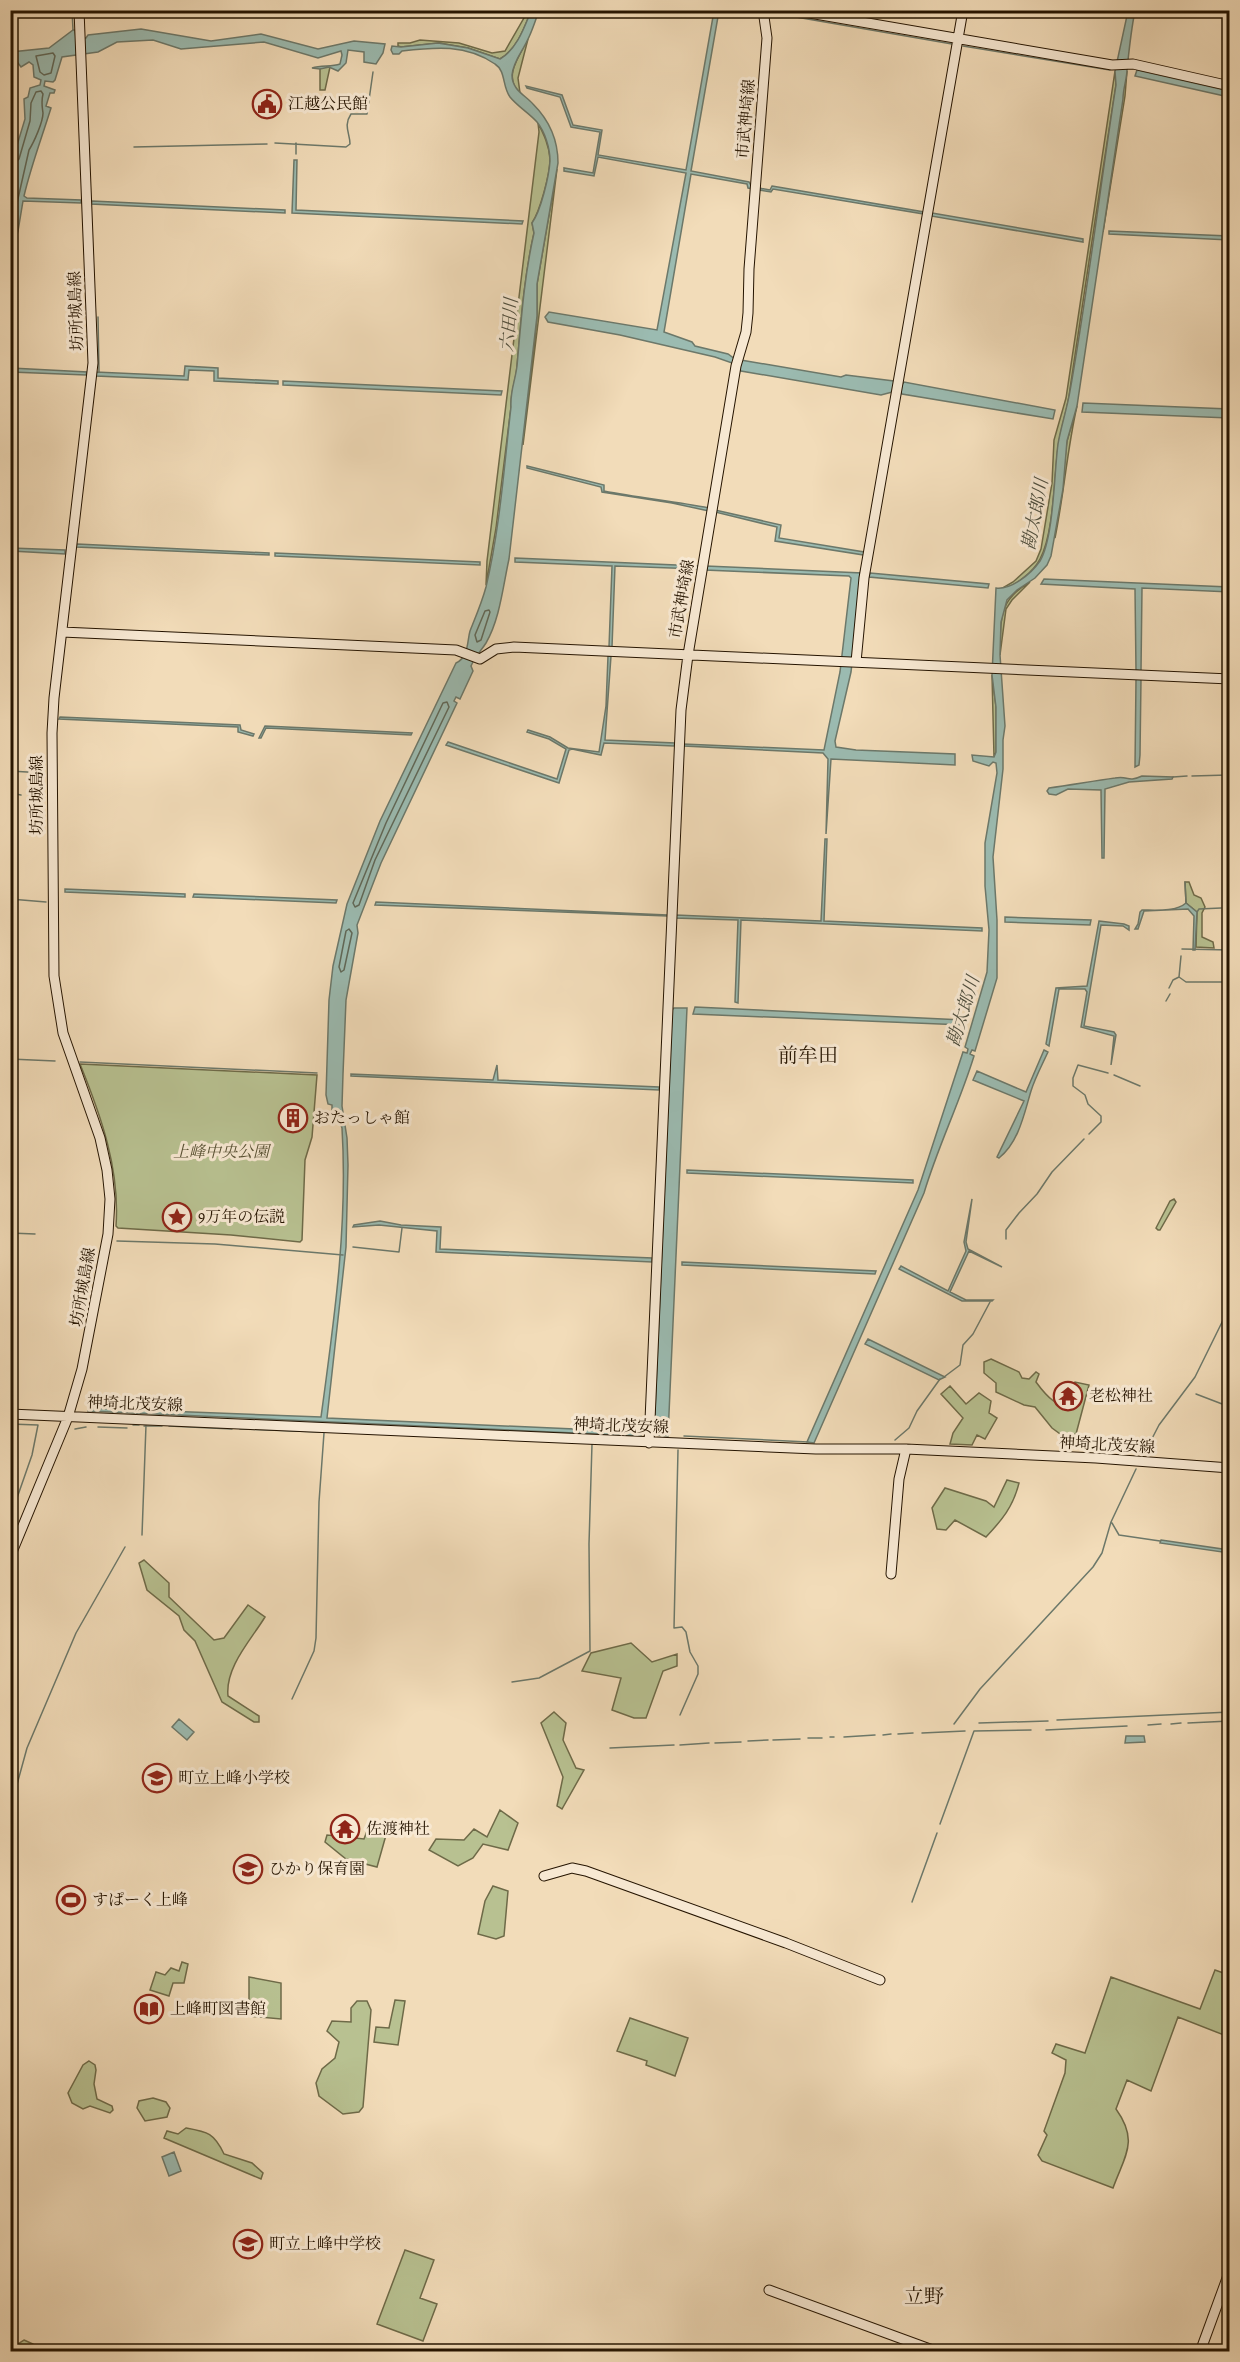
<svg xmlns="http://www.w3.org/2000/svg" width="1240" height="2362" font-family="Alegreya,'Noto Serif JP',serif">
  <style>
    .green { fill: #b8c191; stroke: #6e6a48; stroke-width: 1.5 }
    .water { fill: #9bbbb1; stroke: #6c786a; stroke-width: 1.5 }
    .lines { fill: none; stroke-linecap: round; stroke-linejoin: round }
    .shore { stroke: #606858; stroke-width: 1.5 }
    .stream { stroke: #6c786a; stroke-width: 1.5 }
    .secondary-casing { stroke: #251400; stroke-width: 11 }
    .secondary { stroke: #f7e8d2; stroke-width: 9 }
    .labels { text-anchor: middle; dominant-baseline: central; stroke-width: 6; stroke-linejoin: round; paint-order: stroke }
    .poi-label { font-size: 16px; fill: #251400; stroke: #f7e8d2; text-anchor: start }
    .street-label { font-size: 16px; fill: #251400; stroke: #f7e8d2 }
    .park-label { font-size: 16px; font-style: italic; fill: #585133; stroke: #f7e8d2 }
    .water-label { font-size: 18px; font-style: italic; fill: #4e4e3e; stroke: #f7e8d2 }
    .quarter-label { font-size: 20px; fill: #251400; stroke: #f7e8d2 }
  </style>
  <rect width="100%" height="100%" fill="#f2dcb9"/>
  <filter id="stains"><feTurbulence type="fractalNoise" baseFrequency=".00333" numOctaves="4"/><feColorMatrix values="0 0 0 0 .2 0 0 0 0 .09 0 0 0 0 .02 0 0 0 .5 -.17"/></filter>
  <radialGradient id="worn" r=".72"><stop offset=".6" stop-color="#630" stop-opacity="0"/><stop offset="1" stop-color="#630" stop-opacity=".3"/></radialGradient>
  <path class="green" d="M528 11H531C524 29 517 49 500 59L468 48 439 43 401 47 398 46V43H410L420 40 459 43 492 53 505 51Z
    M528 39 518 78 520 93C502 77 520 55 528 39Z
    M322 67H330L325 90H320V69Z
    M1115 71 1116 85C1100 186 1085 288 1070 389 1068 408 1061 427 1058 447 1054 477 1054 534 1040 559 1034 571 1014 588 1001 589L1013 582 1036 561 1041 549 1052 483 1054 440 1066 398Z
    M1127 71 1125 96 1103 232 1123 83Z
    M538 123C544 135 549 145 550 159 550 174 540 211 532 223L534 233C524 277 521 321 517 366 516 382 510 392 511 407L496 528 486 585 487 561 539 132Z
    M557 169 523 445 537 316V284Z
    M1077 406C1067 450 1064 494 1055 538L1067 441Z
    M1030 582 1012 600 1006 609 1000 655C1001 620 997 601 1030 582Z
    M992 675 996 707V752L994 757Z
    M1185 882H1189L1194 895 1201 898 1205 907 1202 913V937L1213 942 1214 948 1196 947 1197 912 1186 903Z
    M80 1064 317 1075 312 1137 305 1160 302 1240 300 1242 231 1235 118 1228 116 1226C120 1169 101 1116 80 1064Z
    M1174 1199 1176 1202 1160 1230H1158L1156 1228 1170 1201Z
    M991 1359 1019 1372 1022 1378 1029 1379 1036 1372 1039 1374 1036 1382C1047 1397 1057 1409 1078 1406L1081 1397 1079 1393 1070 1390 1075 1382 1089 1385 1076 1434 1063 1436 1052 1428 1035 1407 1024 1405 996 1392V1383L984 1373V1362Z
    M950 1386 966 1404 979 1393 991 1401 989 1413 997 1418 985 1439 977 1435 972 1445 950 1444 953 1433 963 1418 941 1394Z
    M1007 1480 1019 1483C1013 1507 1002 1520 986 1537L955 1520 946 1530 937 1529 932 1508 945 1488 986 1501 994 1507Z
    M144 1560 169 1583V1597L214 1640 224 1638 248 1605 265 1617C251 1640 225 1667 228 1696L259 1716V1722H254L222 1702 195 1641 184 1630 179 1616 147 1590 139 1563Z
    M631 1643 652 1662 677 1654V1666L663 1671 646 1718H634L612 1710 621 1678 582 1671 591 1653Z
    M554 1712 566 1723 563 1740 576 1768 584 1770 562 1809 557 1806 563 1777 541 1723Z
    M500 1810 518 1823 508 1850 483 1844 473 1858 458 1866 429 1850 436 1839 464 1840 474 1829 487 1837Z
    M370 1823 378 1827 385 1826 388 1828 377 1867 346 1859 325 1842 327 1835 364 1839Z
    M493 1886 508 1891 504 1936 496 1939 478 1934 485 1901Z
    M182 1962 188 1964 184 1983H173L169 1996 150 1990 156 1972 165 1975 171 1968 179 1971Z
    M1215 1970 1229 1975V2037L1178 2017 1151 2091 1127 2080 1116 2109C1139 2141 1125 2155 1113 2188L1042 2161 1038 2155 1047 2135 1044 2131 1065 2073 1066 2060 1052 2053 1056 2044 1085 2053 1111 1977 1200 2009Z
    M249 1977 281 1983V2019L249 2016Z
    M395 2000 405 2001 398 2045 374 2042 376 2027 389 2028Z
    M357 2001H367L371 2010 363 2107 359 2112 343 2114 319 2096 316 2083 322 2069 335 2058 339 2042 327 2031 332 2021 351 2022V2008Z
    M630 2018 688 2038 675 2076 646 2065 647 2061 617 2051Z
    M89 2061 95 2065 96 2070 94 2084 97 2099 112 2106 113 2110 110 2113 90 2106 83 2109 72 2103 68 2093 83 2065Z
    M153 2098 166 2102 170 2108 167 2117 145 2121 137 2108 139 2101Z
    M186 2128C208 2132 214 2133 224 2154L252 2163 263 2173 261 2179 164 2138 167 2131 178 2134Z
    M405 2250 434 2260 420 2298 437 2304 423 2341 377 2324Z
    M24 2340 33 2344 34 2351H11L16 2345Z"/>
  <path class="water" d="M531 11H539C535 21 532 32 527 41 522 52 513 62 512 75 512 90 525 95 533 104 549 120 558 140 558 163L537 284V316L509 559C503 586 500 619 486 643 481 651 476 655 471 666L473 671 460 699 456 697 454 701 457 703 381 863 357 925 358 933 346 1000 343 1074 342 1106 347 1138 348 1165 346 1247 327 1418 641 1432V1436L88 1411V1408L321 1417C334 1321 348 1225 342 1128L339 1120 332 1114V1105L328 1104 326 1095 329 1000 333 966 347 904 380 821 456 663C469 657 467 641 470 631 476 616 482 602 486 587 500 528 504 467 511 407 510 391 515 382 517 366 521 322 524 277 534 233L532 223C541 211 549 176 550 161 550 148 545 132 537 122 529 113 517 106 510 97 502 86 506 71 495 64 466 44 435 47 402 51L399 54H393L391 50 392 46 401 47 438 43 468 48 500 59C517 49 524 28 531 11Z
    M714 11H719L691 171 749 182 753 189 748 188 747 184 691 174 664 332 692 342 695 346 728 354 735 359 841 377 846 375 894 381 901 386 904 382 1055 410 1053 419 902 394 900 390 881 395 741 371 738 365 715 357 620 335 548 322 545 317 549 312 657 330 686 173 598 157 594 176 564 171V168L593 173 600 132 571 127 560 97 527 88 526 86 562 95 573 125 602 130 598 155 686 170Z
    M1128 11H1135C1131 30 1129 50 1127 70 1127 79 1123 88 1123 99L1077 406 1067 441 1063 489 1051 556 1047 565 1035 578 1017 590 1007 600 1001 622 1000 655 1005 726 1003 740V769L993 857 997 920V978L975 1051 972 1050 970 1054 974 1056C960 1102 938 1146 924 1193L814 1443 807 1442 918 1190 963 1052 967 1053 968 1049 965 1047 987 972 989 930 985 886V843L997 773 996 763 993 762 989 766 973 761 972 755 994 757 996 752V707L992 675 996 588C1011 590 1031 574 1040 561 1054 537 1054 473 1058 444 1061 426 1067 409 1070 391 1088 290 1100 187 1116 85L1115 71Z
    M141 29 211 41 261 34 318 49 354 41 385 44 383 53 376 64 364 62V52L348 50 346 63 338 71 329 67 320 69 312 68C322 65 331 67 340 64L342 55 341 51 318 58 264 42 181 49 153 40 117 42 98 52 62 57 55 80 53 82 45 81 44 86 55 90 54 93H50L46 106 51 108C42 137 31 166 24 196L27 198 81 200V203L23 201 18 231 11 255V165L25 119 24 99 28 97 30 88 40 85 41 80 34 77 33 65 29 62 21 67 18 63 11 62V52L49 48 73 30H75L76 38H86L88 35Z
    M1137 70 1229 91V97L1135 76Z
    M294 160H297L296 210 523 221 522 224 292 213Z
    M772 186 924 212V214L773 189 771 192 759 190V188L770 190Z
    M92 201 285 210V213L91 204Z
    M932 213 1083 239V242L931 216Z
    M1109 231 1229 236V240L1109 234Z
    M185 366 218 368V378L278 381V384L214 381V371L189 370 188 380 96 376V372L184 376Z
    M11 368 87 372 86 375 11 372Z
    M283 381 502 391 501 395 283 385Z
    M1083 403 1229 409V418L1082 412Z
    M527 466 604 485V491C639 498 674 501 709 508V511L672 503 602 492 601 487 527 468Z
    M715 510 781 525 779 538 864 552V555L775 541 777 527 715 512Z
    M77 544 269 553V555L76 547Z
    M11 548 65 550V554L11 551Z
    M275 553 480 562V565L275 556Z
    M515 558 699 566V569L615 566 612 647H609L612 566 515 562Z
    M706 566 862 573 851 672 835 741 836 747 856 750 955 754V765L831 759 826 834 828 759 823 753 684 746V744L824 750 840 672 851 578 849 576 705 570Z
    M870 573 989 584 988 588 869 577Z
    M1044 579 1229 587 1230 592 1142 588 1141 671 1136 670 1135 589 1041 584Z
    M608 656H611L605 740 675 743 674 746 604 743 601 755 572 749 569 750 559 783 446 745 448 742 557 779 566 749 549 739 527 732 528 730 550 737 568 748 599 752 606 706Z
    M1136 679H1141L1140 755 1139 765 1135 767Z
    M60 717 240 725 241 730 254 734 253 736 238 732V727L59 719Z
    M265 726 412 733 411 735 266 728 261 738H259Z
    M1142 776 1173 777 1172 779 1129 782 1105 789 1104 858H1102L1101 790 1068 789 1056 795 1049 794 1047 791 1049 788C1071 785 1093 781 1115 778 1128 775 1127 783 1142 776Z
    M825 839H827L824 921 982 928V931L741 920 738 1003 735 1002 738 920 675 918 676 915 821 921Z
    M65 889 185 894V897L65 892Z
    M194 894 337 900 336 903 193 897Z
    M376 902 667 915V916L375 905Z
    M1186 903 1197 912 1195 950H1193L1194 916 1188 909 1144 911 1138 929H1135L1138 924 1140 912 1142 910C1155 910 1176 912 1186 903Z
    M1005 917 1091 920 1090 925 1005 922Z
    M1099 921 1124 924 1129 926V930L1123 926 1101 925 1084 1026 1114 1032 1116 1035 1111 1065 1114 1036 1081 1027 1087 992 1085 989H1059L1049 1046 1046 1044 1056 988 1087 986Z
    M695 1007 963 1020 965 1022 964 1025 693 1014Z
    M674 1008H687L668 1436 654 1435 672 1010Z
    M1044 1050 1048 1052C1042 1065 1035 1078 1031 1091 1024 1114 1019 1142 999 1158L997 1157 1024 1101 973 1080 977 1071 1026 1092Z
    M497 1065 498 1080 659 1087V1090L351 1076V1074L493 1080Z
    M687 1170 913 1180V1183L687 1173Z
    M972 1199 966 1242 968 1249 1002 1267 969 1251 950 1292 966 1300H993L992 1301H962L899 1269 901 1266 948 1291 966 1251 964 1242Z
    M380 1221 401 1225 441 1227 440 1249 652 1258V1262L436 1252 437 1231 379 1225 353 1227 354 1225Z
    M682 1262 876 1271 875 1274 682 1265Z
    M868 1339 945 1377 939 1380 865 1344Z
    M1161 1540 1229 1550V1553L1160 1543Z
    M179 1719 194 1732 187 1740 172 1727Z
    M1126 1736H1144L1145 1742 1125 1743Z
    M174 2152 181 2171 169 2176 162 2157Z"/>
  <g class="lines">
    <path class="shore" d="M53 53 55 56 51 73 44 75 40 72 36 56Z
      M10 163 16 162 19 159 30 121 31 103 36 92 41 91 43 94C41 102 42 105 43 113 43 122 34 142 29 150L10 234
      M489 610 490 612 481 640 477 642 475 635 485 611Z
      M447 702 449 707 375 860 359 905 355 907 353 903 386 823 443 703Z
      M349 929 352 933 344 970 341 972 339 967 346 931Z"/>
    <path class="stream" d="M72 10 73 30
      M402 10H405
      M767 12 952 44
      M963 46 1110 70
      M275 143 346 147 350 144C350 133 343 126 351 114H367L373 72
      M134 147 267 144
      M296 154V143
      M98 317 99 372
      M10 771 44 773
      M1192 776 1228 775
      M1173 777 1187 776
      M10 793 21 795
      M1185 882 1186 903
      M10 899 46 902
      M1197 912 1199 909 1221 908
      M1182 949 1230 950
      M1179 977 1186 982H1230
      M1169 988 1173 980 1179 977 1181 956
      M1166 1001 1170 994
      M10 1059 55 1061
      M80 1062 317 1073
      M1114 1075 1140 1086
      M1089 1134 1101 1122V1116L1088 1104 1085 1095 1073 1086V1078L1078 1065 1108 1073
      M10 1233 35 1234
      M1006 1239V1230L1019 1213 1037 1194 1052 1172 1084 1139
      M117 1241 215 1244 343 1255
      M353 1247 399 1252 402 1228
      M944 1377 960 1365 963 1345 973 1334 990 1302
      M1196 1394 1230 1407
      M10 1424 38 1425 32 1455 10 1518
      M133 1425H139
      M144 1426H162
      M169 1426 232 1429
      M98 1427 127 1428
      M75 1429 86 1427
      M240 1429 320 1432
      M684 1436 808 1442
      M895 1440 909 1428 917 1411 940 1379
      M678 1450 674 1628 682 1627 686 1632 690 1652 698 1666V1674L680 1715
      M1145 1452 1159 1425 1195 1377 1230 1306
      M1112 1523 1119 1535 1160 1541
      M142 1535 146 1425
      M512 1682 539 1678 590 1651 589 1544 592 1444
      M292 1699 314 1651 316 1638 319 1502 324 1433
      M1057 1720 1230 1712
      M979 1723 1048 1721
      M1188 1723 1230 1721
      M954 1724 980 1689 1093 1567 1102 1553 1111 1522 1136 1469
      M1171 1724 1181 1723
      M1148 1725 1161 1724
      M1046 1730 1127 1726
      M922 1733 965 1731
      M898 1734 913 1733
      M883 1735 891 1734
      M830 1737H834
      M844 1737 875 1735
      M808 1738H822
      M773 1740 800 1739
      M748 1741 768 1740
      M715 1743 741 1742
      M680 1745 709 1743
      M610 1748 674 1745
      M10 1810 27 1748 76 1633 125 1547
      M940 1824 974 1731 1031 1730
      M912 1902 937 1833"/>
    <g class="secondary-casing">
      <path id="secondary" d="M792 10 1112 65 1133 64 1230 86
        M62 632 456 650 480 659 496 649 514 647 1230 679
        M856 662 864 578 963 10
        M10 1414 816 1449H906L1096 1458 1230 1468
        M649 1443 681 710 688 655 736 366 746 332 748 313 749 269 767 38 763 10
        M10 1557 68 1417 82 1369 108 1234 110 1199 107 1170 100 1138 63 1033 54 976 52 733 54 698 93 363 79 10
        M891 1574 899 1479 906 1449
        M544 1876 572 1868 586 1871 786 1943 880 1980
        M769 2290 938 2352
        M1200 2352 1230 2270"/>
    </g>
    <use href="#secondary" class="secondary"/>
  </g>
  <defs>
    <g id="civic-ring" transform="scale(1.5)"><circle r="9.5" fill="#f7e8d2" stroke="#8f2418" stroke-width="1.5"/><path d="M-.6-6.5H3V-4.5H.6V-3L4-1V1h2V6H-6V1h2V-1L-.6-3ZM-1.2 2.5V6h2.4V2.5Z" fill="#8f2418"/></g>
    <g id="building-ring" transform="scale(1.5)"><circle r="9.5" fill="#f7e8d2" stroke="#8f2418" stroke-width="1.5"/><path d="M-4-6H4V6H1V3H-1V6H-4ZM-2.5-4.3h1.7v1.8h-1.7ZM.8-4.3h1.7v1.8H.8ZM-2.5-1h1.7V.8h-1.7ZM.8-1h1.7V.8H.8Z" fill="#8f2418"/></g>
    <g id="sight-ring" transform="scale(1.5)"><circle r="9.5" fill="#f7e8d2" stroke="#8f2418" stroke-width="1.5"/><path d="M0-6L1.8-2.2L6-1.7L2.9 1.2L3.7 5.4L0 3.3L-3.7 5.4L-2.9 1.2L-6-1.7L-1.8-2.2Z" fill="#8f2418"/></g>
    <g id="temple-ring" transform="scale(1.5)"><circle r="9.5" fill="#f7e8d2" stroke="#8f2418" stroke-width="1.5"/><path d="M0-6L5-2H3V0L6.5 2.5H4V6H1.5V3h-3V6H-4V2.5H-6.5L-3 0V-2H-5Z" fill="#8f2418"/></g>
    <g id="school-ring" transform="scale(1.5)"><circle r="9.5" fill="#f7e8d2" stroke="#8f2418" stroke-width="1.5"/><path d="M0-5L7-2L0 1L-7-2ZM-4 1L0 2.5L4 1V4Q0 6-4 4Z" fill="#8f2418"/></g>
    <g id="stadium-ring" transform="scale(1.5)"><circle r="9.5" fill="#f7e8d2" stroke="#8f2418" stroke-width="1.5"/><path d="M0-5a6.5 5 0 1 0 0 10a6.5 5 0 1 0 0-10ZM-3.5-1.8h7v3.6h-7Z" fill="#8f2418"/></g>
    <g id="library-ring" transform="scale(1.5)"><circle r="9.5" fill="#f7e8d2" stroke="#8f2418" stroke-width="1.5"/><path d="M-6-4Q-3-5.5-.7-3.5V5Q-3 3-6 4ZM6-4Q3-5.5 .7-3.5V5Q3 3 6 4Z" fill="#8f2418"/></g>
  </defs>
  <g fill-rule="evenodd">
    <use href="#civic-ring" x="267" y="104"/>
    <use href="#building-ring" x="293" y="1118"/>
    <use href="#sight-ring" x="177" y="1217"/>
    <use href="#temple-ring" x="1068" y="1396"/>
    <use href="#school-ring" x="157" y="1778"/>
    <use href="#temple-ring" x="345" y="1829"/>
    <use href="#school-ring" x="248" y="1869"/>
    <use href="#stadium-ring" x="71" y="1900"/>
    <use href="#library-ring" x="149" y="2009"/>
    <use href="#school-ring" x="248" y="2244"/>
  </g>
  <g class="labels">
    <g class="poi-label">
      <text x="288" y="104">江越公民館</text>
      <text x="314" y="1118">おたっしゃ館</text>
      <text x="198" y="1217">9万年の伝説</text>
      <text x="1089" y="1396">老松神社</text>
      <text x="178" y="1778">町立上峰小学校</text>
      <text x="366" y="1829">佐渡神社</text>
      <text x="269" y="1869">ひかり保育園</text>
      <text x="92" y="1900">すぱーく上峰</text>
      <text x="170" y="2009">上峰町図書館</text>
      <text x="269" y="2244">町立上峰中学校</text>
    </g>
    <g class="street-label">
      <text transform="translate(746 119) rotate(-85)">市武神埼線</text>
      <text transform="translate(76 311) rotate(-92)">坊所城島線</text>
      <text transform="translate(682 599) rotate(-80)">市武神埼線</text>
      <text transform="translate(37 795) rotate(-90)">坊所城島線</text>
      <text transform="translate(83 1287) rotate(-80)">坊所城島線</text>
      <text transform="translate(135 1404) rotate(2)">神埼北茂安線</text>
      <text transform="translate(621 1426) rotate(2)">神埼北茂安線</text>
      <text transform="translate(1107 1445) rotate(3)">神埼北茂安線</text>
    </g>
    <g class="park-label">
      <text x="221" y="1152">上峰中央公園</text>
    </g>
    <g class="water-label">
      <text transform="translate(509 325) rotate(-85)">六田川</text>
      <text transform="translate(1035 514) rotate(-79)">勘太郎川</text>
      <text transform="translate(963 1011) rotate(-73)">勘太郎川</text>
    </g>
    <g class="quarter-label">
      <text x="808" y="1055">前牟田</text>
      <text x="924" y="2296">立野</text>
    </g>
  </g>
  <rect width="1240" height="2362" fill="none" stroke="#f2dcb9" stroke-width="36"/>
  <rect x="12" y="12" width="1216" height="2338" fill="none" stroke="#251400" stroke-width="3"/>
  <rect x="18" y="18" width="1204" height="2326" fill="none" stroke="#251400" stroke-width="1.5"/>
  <rect width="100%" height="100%" filter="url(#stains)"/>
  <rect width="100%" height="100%" fill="url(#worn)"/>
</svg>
